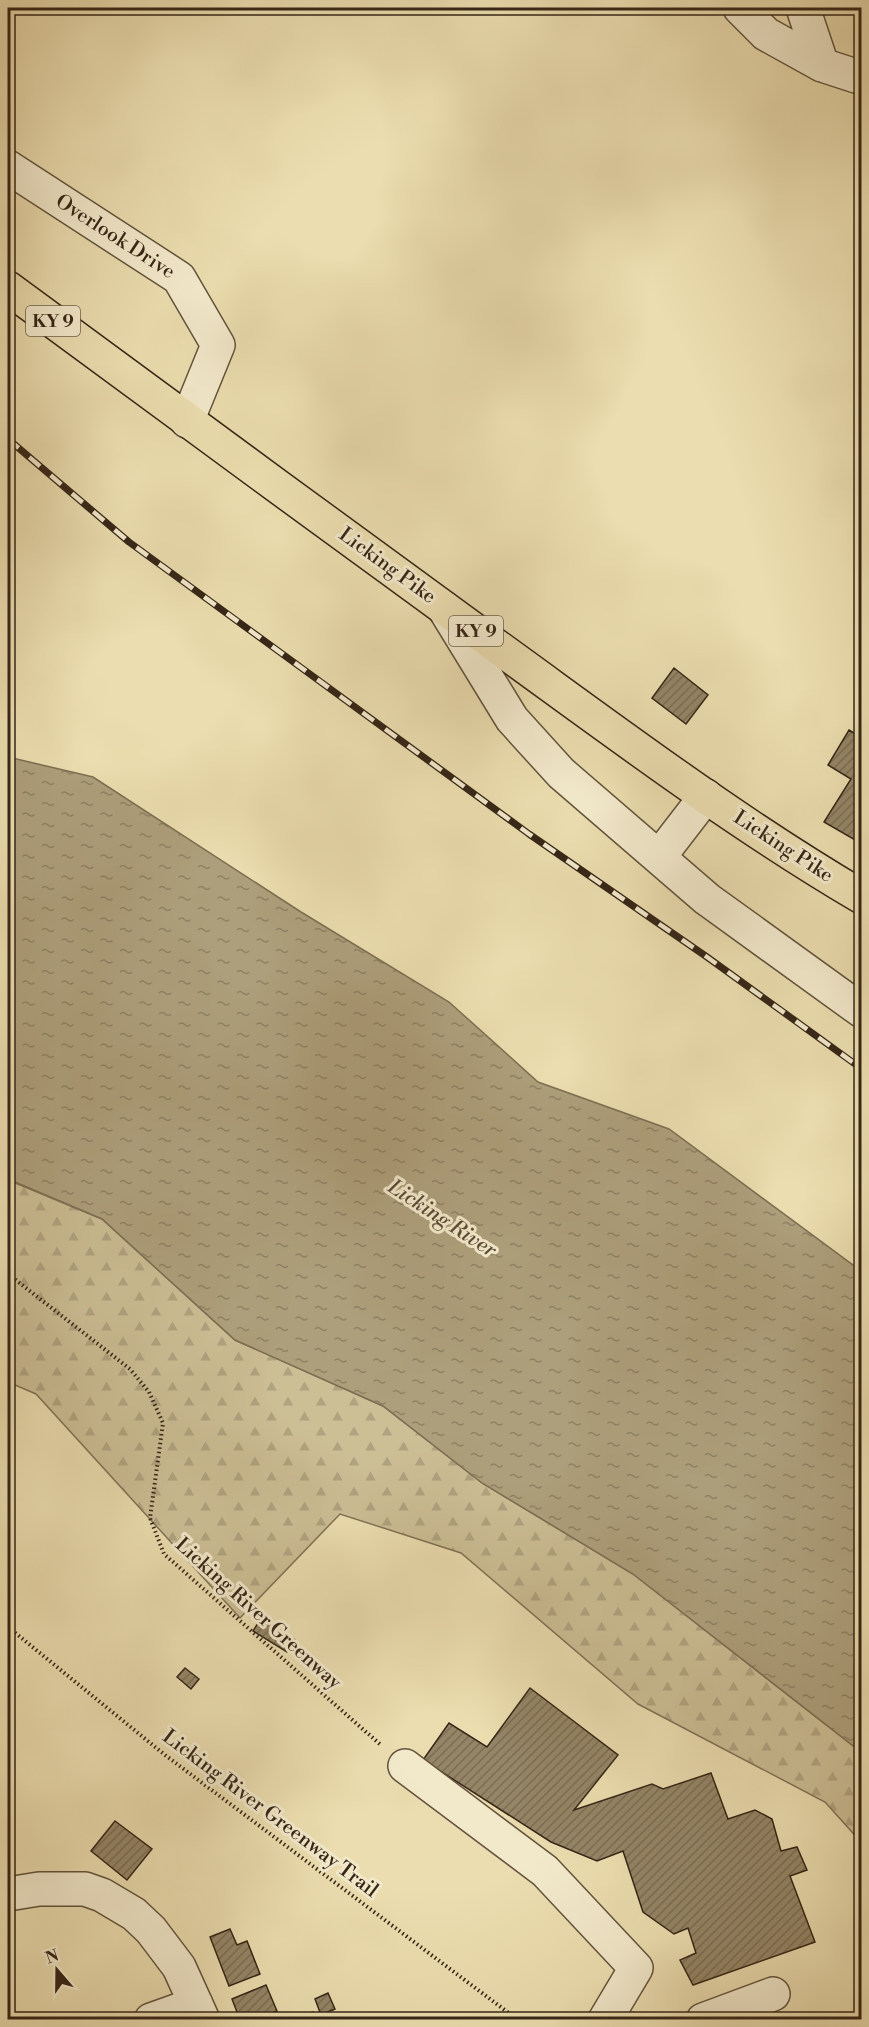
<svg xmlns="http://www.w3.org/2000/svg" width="869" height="2027" font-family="'Libre Bodoni',serif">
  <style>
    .forest { fill: url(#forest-firs); stroke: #817256; stroke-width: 1.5 }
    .water { fill: url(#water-ripples); stroke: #7d6f53; stroke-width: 1.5 }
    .building { fill: url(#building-hatch); stroke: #362617; stroke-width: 1.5 }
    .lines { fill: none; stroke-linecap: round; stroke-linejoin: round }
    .minor-casing { stroke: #63543d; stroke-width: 36 }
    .major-casing { stroke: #362617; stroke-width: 36 }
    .path { stroke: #362617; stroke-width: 4; stroke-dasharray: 1.5 3; stroke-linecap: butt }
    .minor { stroke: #f2e9cb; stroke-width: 33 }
    .major { stroke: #ebddaf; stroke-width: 33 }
    .rail-casing { stroke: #362617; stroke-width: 7 }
    .rail { stroke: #f2e9cb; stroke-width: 4.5; stroke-dasharray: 14; stroke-linecap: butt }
    .labels { text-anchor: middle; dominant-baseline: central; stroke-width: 6; stroke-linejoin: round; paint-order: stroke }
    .shield { fill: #f2e9cb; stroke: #6e604d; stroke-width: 1.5 }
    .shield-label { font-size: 18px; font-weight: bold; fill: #362617 }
    .street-label { font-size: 20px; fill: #362617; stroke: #f2e9cb }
    .water-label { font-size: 21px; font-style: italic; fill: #5a4a35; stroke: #f2e9cb }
  </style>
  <defs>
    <pattern id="forest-firs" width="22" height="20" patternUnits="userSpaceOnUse" patternTransform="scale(1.5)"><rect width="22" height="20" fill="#ccbe95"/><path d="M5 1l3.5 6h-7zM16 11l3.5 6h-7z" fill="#b0a380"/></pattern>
    <pattern id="water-ripples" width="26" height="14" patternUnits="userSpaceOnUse" patternTransform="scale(1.5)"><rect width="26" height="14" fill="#ad9f7b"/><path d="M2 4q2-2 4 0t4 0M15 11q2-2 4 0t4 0" fill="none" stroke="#8e8164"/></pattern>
    <pattern id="building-hatch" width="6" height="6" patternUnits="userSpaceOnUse" patternTransform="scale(1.5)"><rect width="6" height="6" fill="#948566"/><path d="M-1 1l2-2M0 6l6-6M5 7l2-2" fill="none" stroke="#7a6d53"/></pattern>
  </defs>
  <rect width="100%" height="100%" fill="#ebddaf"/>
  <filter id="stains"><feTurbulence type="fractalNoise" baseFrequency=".00333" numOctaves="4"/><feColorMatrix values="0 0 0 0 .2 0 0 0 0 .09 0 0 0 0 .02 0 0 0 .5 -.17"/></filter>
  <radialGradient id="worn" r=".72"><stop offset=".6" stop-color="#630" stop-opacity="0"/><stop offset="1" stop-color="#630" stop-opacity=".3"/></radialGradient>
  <path class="forest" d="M8 1180 102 1219 235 1340 383 1406 482 1483 633 1574 861 1752V1842L825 1802 638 1704 461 1553 340 1514 240 1618 36 1394 8 1382Z"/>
  <path class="water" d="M8 757 93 777 301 912 449 1002 538 1082 669 1129 861 1271V1752L633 1574 482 1483 383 1406 235 1340 102 1219 8 1179Z"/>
  <path class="building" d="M674 668 708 695 686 724 652 698Z
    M849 730 862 738V844L824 822 851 779 828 765Z
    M261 1618 295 1640 287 1652 253 1631Z
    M185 1668 199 1679 191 1689 177 1677Z
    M530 1688 618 1755 574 1810 652 1784 663 1789 711 1773 728 1819 755 1810 772 1819 781 1851 797 1847 807 1870 790 1876 815 1942 693 1985 680 1960 696 1953 688 1928 674 1934 643 1912 623 1851 597 1861 551 1842 423 1760 449 1723 487 1747Z
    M115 1821 152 1849 127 1880 91 1851Z
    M230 1929 237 1945 247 1941 260 1974 229 1986 210 1937Z
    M266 1985 277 2011 257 2020H240L232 1999Z
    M328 1993 335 2009 321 2015 315 1999Z
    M313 2012 315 2020H292Z
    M360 2013 365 2020H351Z"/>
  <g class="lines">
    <g class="minor-casing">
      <path id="minor" d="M740 8 766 34 822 65 862 78
        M803 8 822 65
        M8 167 179 278 218 345 187 421
        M444 608 512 719 561 773 707 899 862 1011
        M659 857 706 796
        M405 1766 545 1871 636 1968 605 2020
        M8 1894 39 1889H85L102 1895 134 1914 151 1930 179 1967 203 2020
        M151 2020 196 2004
        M703 2020 773 1994"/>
    </g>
    <g class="major-casing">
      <path id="major" d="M8 288C167 406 328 523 488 640 610 728 731 820 862 897"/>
    </g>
    <path class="path" d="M8 1274 130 1369 149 1392 163 1423 150 1518 164 1554 382 1746
      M8 1627 165 1755 518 2020"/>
    <use href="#minor" class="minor"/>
    <use href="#major" class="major"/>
    <g class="rail-casing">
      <path id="rail" d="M8 439 129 542 529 834 707 957 862 1069"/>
    </g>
    <use href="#rail" class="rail"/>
  </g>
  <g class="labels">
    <g class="shield">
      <rect x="26" y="306" width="54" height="30" rx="4.5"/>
      <rect x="449" y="616" width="54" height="30" rx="4.5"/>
    </g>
    <g class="shield-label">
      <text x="53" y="321">KY 9</text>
      <text x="476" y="631">KY 9</text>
    </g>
    <g class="street-label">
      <text transform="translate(115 237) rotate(33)">Overlook Drive</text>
      <text transform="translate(387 566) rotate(36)">Licking Pike</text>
      <text transform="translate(783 847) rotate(33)">Licking Pike</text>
      <text transform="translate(258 1614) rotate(42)">Licking River Greenway</text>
      <text transform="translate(270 1814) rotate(37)">Licking River Greenway Trail</text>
    </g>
    <g class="water-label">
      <text transform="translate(442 1219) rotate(33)">Licking River</text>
    </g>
  </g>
  <rect width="869" height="2027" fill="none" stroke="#ebddaf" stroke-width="30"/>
  <rect x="9" y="9" width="851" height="2009" fill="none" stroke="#362617" stroke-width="3"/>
  <rect x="15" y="15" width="839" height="1997" fill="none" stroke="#362617" stroke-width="1.5"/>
  <g transform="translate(57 1970) rotate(340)" stroke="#f2e9cb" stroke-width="4.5" paint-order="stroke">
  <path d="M0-4.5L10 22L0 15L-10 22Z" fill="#362617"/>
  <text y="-9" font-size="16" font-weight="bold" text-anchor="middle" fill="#362617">N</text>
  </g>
  <rect width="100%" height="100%" filter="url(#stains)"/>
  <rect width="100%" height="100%" fill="url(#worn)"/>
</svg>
